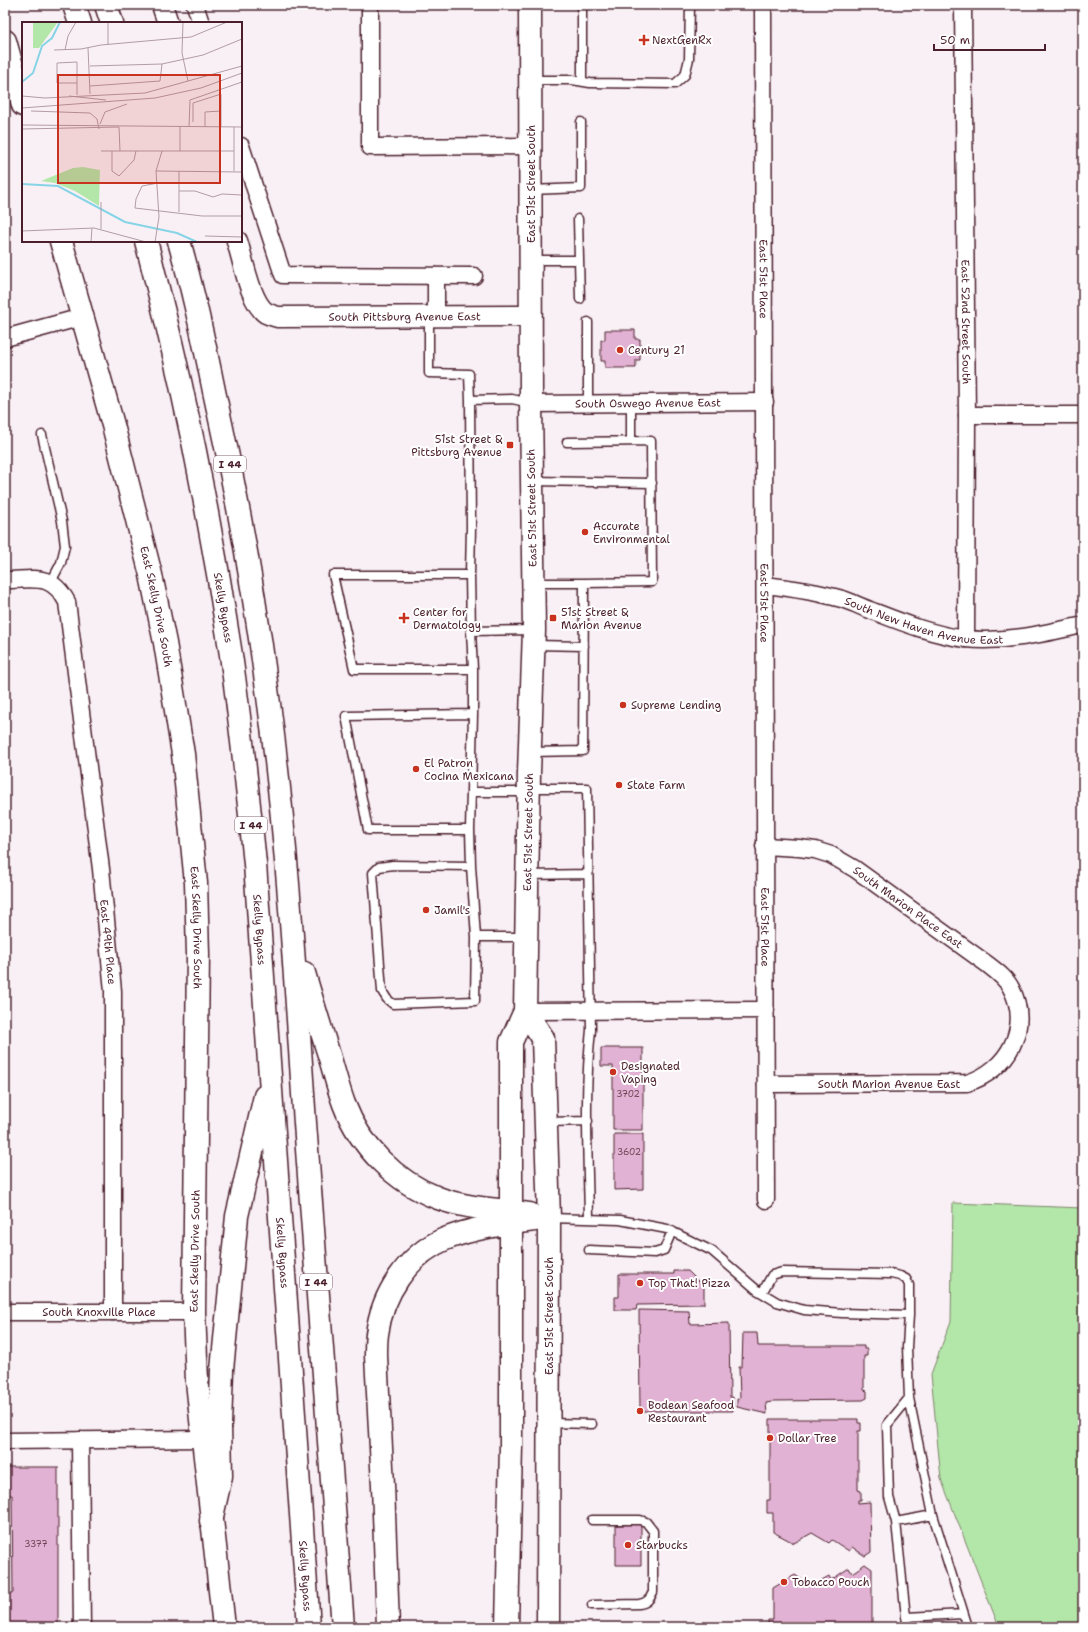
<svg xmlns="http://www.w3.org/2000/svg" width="1088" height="1632" font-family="'Shantell Sans',sans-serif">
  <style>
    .green { fill: #b3e7a9; stroke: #7e836a }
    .building { fill: #e1b2d3; stroke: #4a1f2b }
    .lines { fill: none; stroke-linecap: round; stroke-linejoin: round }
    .service-casing { stroke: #4a1f2b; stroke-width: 11 }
    .minor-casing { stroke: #4a1f2b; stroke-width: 19 }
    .tertiary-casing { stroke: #4a1f2b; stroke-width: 23 }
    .secondary-casing { stroke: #4a1f2b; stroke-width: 25 }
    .motorway-casing { stroke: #4a1f2b; stroke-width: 25 }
    .service { stroke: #fff; stroke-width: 8 }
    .minor { stroke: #fff; stroke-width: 16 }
    .tertiary { stroke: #fff; stroke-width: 20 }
    .secondary { stroke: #fff; stroke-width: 22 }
    .motorway { stroke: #fff; stroke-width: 22 }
    .poi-dot { fill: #c8321e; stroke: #fff; stroke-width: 1.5 }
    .labels { text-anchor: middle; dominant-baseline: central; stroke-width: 4; stroke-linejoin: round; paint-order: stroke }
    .number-label { font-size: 9px; fill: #704455 }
    .shield { fill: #fff; stroke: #80626b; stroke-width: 1 }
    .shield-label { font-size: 10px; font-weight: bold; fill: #4a1f2b }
    .poi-label { font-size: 11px; fill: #4a1f2b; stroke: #fff; text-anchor: start }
    .street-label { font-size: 11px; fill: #4a1f2b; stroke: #fff }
    .inset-river { fill: none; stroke: #86d4e5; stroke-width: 2 }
    .inset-road { fill: none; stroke: #b39ca5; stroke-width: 1 }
    .view { fill: #c8321e; fill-opacity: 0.15; stroke: #c8321e; stroke-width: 2 }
    .inset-edge { fill: none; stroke: #4a1f2b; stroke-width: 2 }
  </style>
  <rect width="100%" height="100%" fill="#f9f0f6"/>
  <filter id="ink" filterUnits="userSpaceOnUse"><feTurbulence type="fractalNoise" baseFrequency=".025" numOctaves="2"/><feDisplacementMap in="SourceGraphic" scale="8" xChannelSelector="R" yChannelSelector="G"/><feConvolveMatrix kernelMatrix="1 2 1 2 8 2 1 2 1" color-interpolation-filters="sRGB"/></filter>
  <g filter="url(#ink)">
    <path class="green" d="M953 1203 1083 1208V1627H999L941 1479 931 1374 951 1321Z"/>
    <path class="building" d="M605 330H635V339H640V360H636V368H605V361H601V340H605Z
      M601 1048H643V1130H613V1066H601Z
      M614 1134H643V1189L614 1190Z
      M674 1271H688L704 1287V1304L637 1305 636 1310H615V1297H619V1274H674Z
      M639 1310 689 1311 690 1324 729 1323 730 1397H733V1411H640Z
      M743 1333H757L758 1346H864V1349H867V1356H864V1390L867 1391V1398L863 1400 773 1401 772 1402 766 1403 767 1414 737 1407V1399H740L739 1367H742Z
      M770 1419H858V1423H861V1431H858V1490L861 1491V1500H858V1503L870 1502 871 1552 865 1556 852 1547 849 1551 832 1540 829 1543 812 1533 794 1543 773 1532V1513H767V1500H770Z
      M5 1467H58V1625H5V1593H13L12 1495H5Z
      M641 1524V1565H616V1525Z
      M865 1564 872 1569V1627H768V1620H773V1588L795 1575 811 1586 829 1576 831 1580 849 1568 852 1573Z"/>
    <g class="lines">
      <g class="service-casing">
        <path id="service" d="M531 80H572L590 83 675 84 685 75 689 59 690 5
          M582 81V5
          M531 190 581 188V122
          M578 219 580 299
          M531 260H579
          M429 317V373L469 374 470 400 512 399 530 403
          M588 322V403
          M470 400 471 527 470 575
          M631 403V441
          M42 435 62 521 65 546 61 563 51 582
          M567 442 651 441 652 582 584 583
          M533 481 652 483
          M471 631 473 669H354L333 575H470L471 631 533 630
          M534 645 584 646
          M473 669V714
          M473 714 470 830H368L346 716Z
          M530 752 583 751 584 583H534
          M529 788H587L591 1030C584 1093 588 1157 589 1219
          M471 792H528
          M470 830 471 866
          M393 865 471 866 476 937 475 1001 393 1004 387 999 382 991 373 873 379 867Z
          M528 875 588 874
          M476 937H525
          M547 1122 588 1121
          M549 1218 620 1220 667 1229 712 1251 757 1290 777 1302 804 1310 842 1313 909 1315
          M589 1250 655 1253 664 1250 672 1231
          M762 1293 772 1275 782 1272 891 1274 900 1276 906 1279 909 1285V1315L907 1347 909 1398 933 1515 968 1627
          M909 1398 887 1425 889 1497 896 1522 906 1617 964 1614
          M550 1423 592 1424
          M896 1522 933 1515
          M592 1605 639 1604C647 1603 650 1599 653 1592V1531L646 1522 640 1520H592
          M906 1617 908 1627"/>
      </g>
      <g class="minor-casing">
        <g id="minor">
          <path d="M195 5 201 23"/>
          <path d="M370 5V147L531 146"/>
          <path id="s1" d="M763 5 766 1200"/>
          <path id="s2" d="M963 5 967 415 966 639"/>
          <path d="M241 146 283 275 474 276"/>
          <path d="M436 276V317"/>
          <path d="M5 338 82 317"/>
          <path id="s3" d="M531 404 765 402"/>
          <path d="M967 415H1083"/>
          <path id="s4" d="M5 580C34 580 51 572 67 602L101 869 113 991V1312"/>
          <path id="s5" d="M765 585C791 588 817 592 842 599 852 602 861 607 870 610 901 622 933 635 966 639 1006 643 1045 633 1083 625"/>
          <path id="s6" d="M764 846 799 848 815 850 831 855 855 869 987 964C996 971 1006 978 1011 988 1032 1028 1007 1071 967 1083L766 1084"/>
          <path d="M525 1011 766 1010"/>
          <path id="s7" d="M5 1312H194"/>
          <path d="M80 1440 82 1627"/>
          <path d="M5 1441 203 1439"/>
        </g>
      </g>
      <g class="tertiary-casing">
        <g id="tertiary">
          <path d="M162 5 168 23"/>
          <path id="s8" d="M237 241C243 259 250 302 266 313 270 315 275 316 278 317L531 316"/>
        </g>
      </g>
      <g class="secondary-casing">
        <g id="secondary">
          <path d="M5 41 23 105"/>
          <path id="s9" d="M61 241 113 425 151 575 165 643 183 754 196 883 198 954 194 1312 197 1381 203 1439 224 1627"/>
          <path d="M525 1011 543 1038 549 1218 548 1627"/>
          <path id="s10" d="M507 1627 511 1445V1042L525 1011 529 773 534 630 531 404 530 5"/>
        </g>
      </g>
      <g class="motorway-casing">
        <g id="motorway">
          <path d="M74 5 80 23"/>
          <path d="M106 5 112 23"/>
          <path id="s11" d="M146 241C182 378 210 515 231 655 241 725 248 794 255 864L309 1627"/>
          <path d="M179 241C193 290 204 341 214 391 236 490 254 589 267 689 287 833 295 978 305 1123 317 1291 330 1459 343 1627"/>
          <path d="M304 973C312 1000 320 1027 329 1055 334 1071 338 1088 344 1104 360 1146 395 1182 438 1198 467 1209 500 1209 530 1214"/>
          <path d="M211 1521 221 1476 220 1425 222 1370 237 1216 265 1096"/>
          <path d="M388 1627 383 1485 376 1356C376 1349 376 1341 377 1334 382 1295 407 1255 445 1239 477 1226 514 1223 549 1218"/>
        </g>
      </g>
      <use href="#service" class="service"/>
      <use href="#minor" class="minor"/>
      <use href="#tertiary" class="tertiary"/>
      <use href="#secondary" class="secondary"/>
      <use href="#motorway" class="motorway"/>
    </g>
  </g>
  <g class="poi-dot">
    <path d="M642 34h4v4h4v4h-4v4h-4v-4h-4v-4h4z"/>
    <circle cx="620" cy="350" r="4"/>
    <rect x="506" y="441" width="8" height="8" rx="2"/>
    <circle cx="585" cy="532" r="4"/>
    <path d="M402 612h4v4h4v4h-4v4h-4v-4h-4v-4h4z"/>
    <rect x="549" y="614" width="8" height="8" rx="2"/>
    <circle cx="623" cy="705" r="4"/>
    <circle cx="416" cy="769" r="4"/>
    <circle cx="619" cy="785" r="4"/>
    <circle cx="426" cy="910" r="4"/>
    <circle cx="613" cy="1072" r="4"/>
    <circle cx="640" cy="1283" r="4"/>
    <circle cx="640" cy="1411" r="4"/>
    <circle cx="770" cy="1438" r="4"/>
    <circle cx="628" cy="1545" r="4"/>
    <circle cx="784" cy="1582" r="4"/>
  </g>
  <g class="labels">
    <g class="number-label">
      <text x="628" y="1094">3702</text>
      <text x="629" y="1152">3602</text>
      <text x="36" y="1544">3377</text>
    </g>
    <g class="shield">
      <rect x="214" y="456" width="32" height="16" rx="3"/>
      <rect x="235" y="817" width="32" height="16" rx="3"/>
      <rect x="300" y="1274" width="32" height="16" rx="3"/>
    </g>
    <g class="shield-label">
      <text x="230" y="464">I 44</text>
      <text x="251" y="825">I 44</text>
      <text x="316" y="1282">I 44</text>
    </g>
    <g class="poi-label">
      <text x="652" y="40">NextGenRx</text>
      <text x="628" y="350">Century 21</text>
      <text x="502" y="439" text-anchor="end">51st Street &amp;<tspan x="502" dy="13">Pittsburg Avenue</tspan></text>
      <text x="593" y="526">Accurate<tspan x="593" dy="13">Environmental</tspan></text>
      <text x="413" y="612">Center for<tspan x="413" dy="13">Dermatology</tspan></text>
      <text x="561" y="612">51st Street &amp;<tspan x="561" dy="13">Marion Avenue</tspan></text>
      <text x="631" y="705">Supreme Lending</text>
      <text x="424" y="763">El Patron<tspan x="424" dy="13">Cocina Mexicana</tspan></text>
      <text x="627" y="785">State Farm</text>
      <text x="434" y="910">Jamil's</text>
      <text x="621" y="1066">Designated<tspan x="621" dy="13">Vaping</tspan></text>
      <text x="648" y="1283">Top That! Pizza</text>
      <text x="648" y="1405">Bodean Seafood<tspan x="648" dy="13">Restaurant</tspan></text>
      <text x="778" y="1438">Dollar Tree</text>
      <text x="636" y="1545">Starbucks</text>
      <text x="792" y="1582">Tobacco Pouch</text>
    </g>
    <g class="street-label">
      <text transform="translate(531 184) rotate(-90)">East 51st Street South</text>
      <text stroke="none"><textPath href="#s1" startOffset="274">East 51st Place</textPath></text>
      <text stroke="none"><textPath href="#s8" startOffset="218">South Pittsburg Avenue East</textPath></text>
      <text stroke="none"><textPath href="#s2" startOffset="317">East 52nd Street South</textPath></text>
      <text stroke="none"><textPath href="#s3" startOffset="117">South Oswego Avenue East</textPath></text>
      <text transform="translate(532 508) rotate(-91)">East 51st Street South</text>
      <text stroke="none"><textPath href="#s1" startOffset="598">East 51st Place</textPath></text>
      <text stroke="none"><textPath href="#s9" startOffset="378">East Skelly Drive South</textPath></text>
      <text stroke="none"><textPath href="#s11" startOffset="375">Skelly Bypass</textPath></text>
      <text stroke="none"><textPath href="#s5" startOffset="164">South New Haven Avenue East</textPath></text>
      <text stroke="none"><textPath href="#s10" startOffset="798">East 51st Street South</textPath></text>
      <text stroke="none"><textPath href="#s6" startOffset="161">South Marion Place East</textPath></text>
      <text stroke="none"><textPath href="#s9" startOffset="702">East Skelly Drive South</textPath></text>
      <text stroke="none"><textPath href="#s1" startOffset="922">East 51st Place</textPath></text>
      <text stroke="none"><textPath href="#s11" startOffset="699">Skelly Bypass</textPath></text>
      <text stroke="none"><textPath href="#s4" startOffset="414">East 49th Place</textPath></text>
      <text x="889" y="1084">South Marion Avenue East</text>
      <text transform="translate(195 1251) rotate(-89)">East Skelly Drive South</text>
      <text stroke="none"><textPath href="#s11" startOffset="1023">Skelly Bypass</textPath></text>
      <text stroke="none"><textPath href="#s7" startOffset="94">South Knoxville Place</textPath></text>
      <text transform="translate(549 1316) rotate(-90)">East 51st Street South</text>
      <text stroke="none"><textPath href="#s11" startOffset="1347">Skelly Bypass</textPath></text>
    </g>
  </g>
  <g transform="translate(22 22)">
    <rect width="220" height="220" fill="#f9f0f6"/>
    <path d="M0 0H36L17 26H11V1ZM61 145 78 148 77 184 53 169 33 161 19 159 51 146Z" fill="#b3e7a9"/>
    <path class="inset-river" d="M0 60 11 51 20 24 30 16 38 0M0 162 36 164 103 200 155 211 175 220"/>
    <path class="inset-road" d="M57 0H101M161 0 160 31 166 59M86 23V0M66 26 68 72M32 28 59 27 79 23 169 15 205 0M43 28 46 14 54 0M68 44 140 42 181 33 220 17M55 61H35V41L55 40V73M68 64 138 59 140 42M0 74 23 76 123 71 220 44M47 74 84 78M0 86 133 76 179 66 220 51M9 89 68 91 75 97 77 107M171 100V81L199 72V105M78 102 83 90 105 82M0 103 220 105M97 105 98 129M158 105V129M167 105 168 78 220 60M183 105V90L199 89M212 105V149M0 107 97 105M79 129H212M90 129V149L97 154 112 138 114 129M134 149 220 150M157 149V190M136 161 120 164 114 177 113 186 180 194H220M157 169H173L191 175 200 172 220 173M79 207V180M0 209 72 206 124 220M183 214 220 215M69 220 70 206M133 220 137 195 134 149 140 129"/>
    <path class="view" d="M36 53H198V161H36Z"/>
    <rect width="220" height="220" class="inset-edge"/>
  </g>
  <rect width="1088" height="1632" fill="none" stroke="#fff" stroke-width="20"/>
  <rect x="10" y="10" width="1068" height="1612" fill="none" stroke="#4a1f2b" stroke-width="1.5" filter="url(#ink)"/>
  <path d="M934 44v6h111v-6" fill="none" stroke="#4a1f2b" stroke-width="2"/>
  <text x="940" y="44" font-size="12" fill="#4a1f2b" stroke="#ffffff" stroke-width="3" paint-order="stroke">50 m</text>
</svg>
